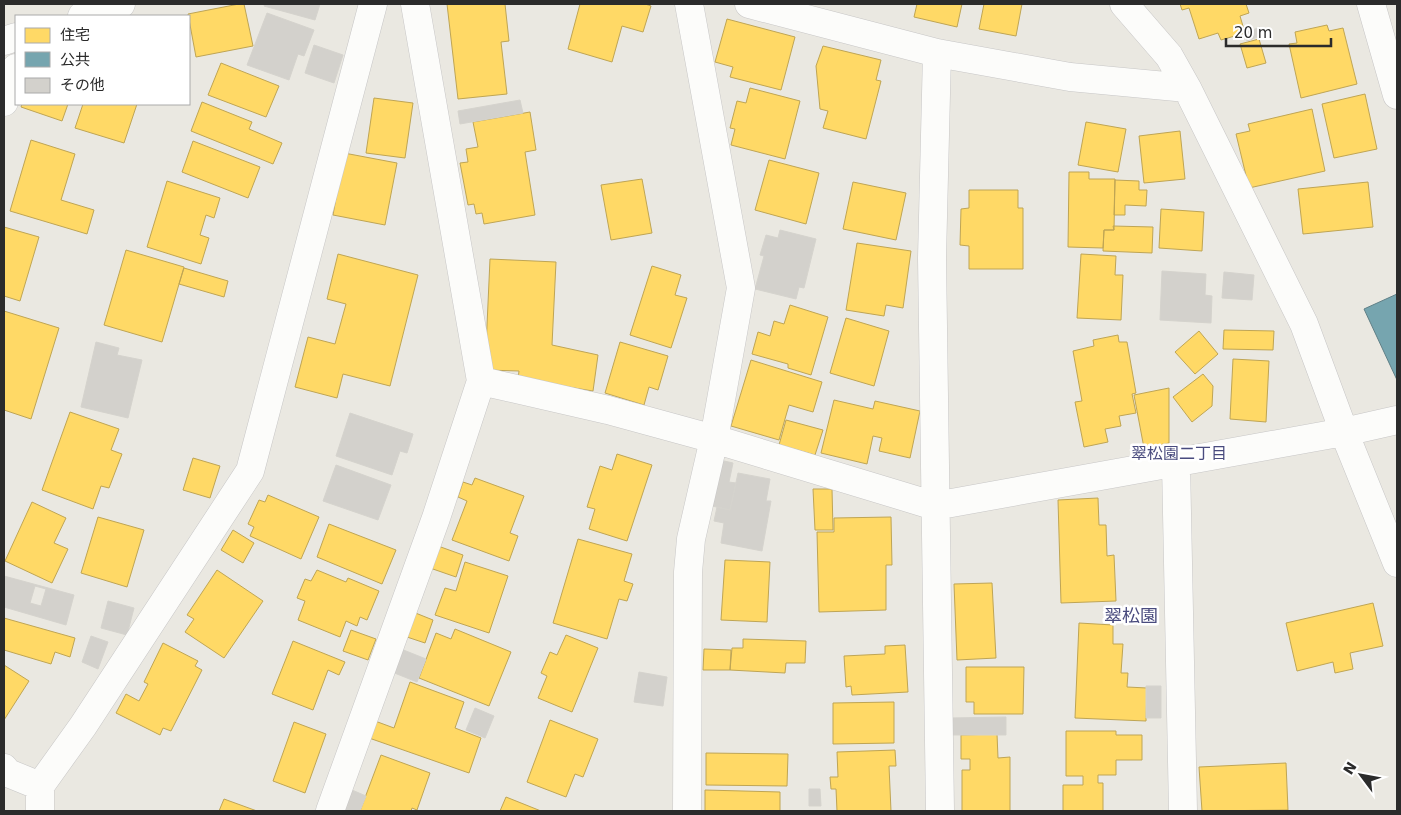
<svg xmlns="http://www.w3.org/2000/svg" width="1401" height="815" font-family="'DejaVu Sans','Noto Sans JP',sans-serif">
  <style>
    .homes { fill: #ffd966; stroke: #bfa554 }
    .public { fill: #76a5af; stroke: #608087 }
    .building { fill: #d3d1cc; stroke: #d5d3cd; fill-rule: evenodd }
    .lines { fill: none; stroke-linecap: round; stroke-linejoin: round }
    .street-casing { stroke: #c7c6c6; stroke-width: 29 }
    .street { stroke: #fcfcfa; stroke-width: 28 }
    .labels { text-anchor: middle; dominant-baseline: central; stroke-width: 5; stroke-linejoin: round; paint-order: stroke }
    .neighbourhood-label { font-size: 16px; fill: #494b7e; stroke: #fff }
    .quarter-label { font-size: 18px; fill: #494b7e; stroke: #fff }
  </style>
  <rect width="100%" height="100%" fill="#eae8e1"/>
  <path class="homes" d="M239 4H244L253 46 196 57 188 14Z
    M447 4H505L509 41 501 42 507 94 458 99Z
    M580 4H645L651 6 643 32 622 26 612 62 568 49Z
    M917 4H962L957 27 914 17Z
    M984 4H1022L1016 36 979 29Z
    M1180 4H1246L1249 13 1240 16 1245 33 1221 40 1218 33 1199 39 1189 8 1182 10Z
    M727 19 795 37 781 90 730 77 733 67 715 62Z
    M1327 25 1329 31 1343 28 1357 84 1301 98 1289 44 1297 43 1295 32Z
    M1259 39 1266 63 1247 68 1240 44Z
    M823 46 881 60 876 80 881 81 866 139 823 128 828 111 820 109 816 66Z
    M221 63 279 86 266 117 208 95Z
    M750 88 800 101 785 159 731 145 735 129 730 128 737 101 746 103Z
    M1365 94 1377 149 1334 158 1322 104Z
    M374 98 413 103 405 158 366 153Z
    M202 102 252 122 249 129 282 143 273 164 191 131Z
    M22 104H68L62 121 21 107Z
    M83 104H137L124 143 75 128Z
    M1312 109 1325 171 1249 188 1236 134 1250 131 1248 124Z
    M530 112 536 150 525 152 535 215 484 224 482 213 476 214 474 204 468 205 460 163 468 162 466 149 478 147 473 122Z
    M1086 122 1126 129 1118 172 1078 165Z
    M1180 131 1185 179 1144 183 1139 136Z
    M31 140 75 154 61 200 94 210 87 234 10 211Z
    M193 141 260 167 248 198 182 172Z
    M344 153 397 163 385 225 333 215Z
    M769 160 819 173 806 224 755 210Z
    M1069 172H1089V179H1115L1114 230H1104L1103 248 1068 247Z
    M642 179 652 233 611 240 601 185Z
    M1115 180 1139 181V190H1147L1146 206 1125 205V215H1114Z
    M167 181 220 198 214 218 206 215 200 235 209 238 201 264 147 247Z
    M853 182 906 193 896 240 843 229Z
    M1368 182 1373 227 1303 234 1298 189Z
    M969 190H1018V208H1023V269H969V246L960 245 961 209 969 208Z
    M1161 209 1204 212 1202 251 1159 248Z
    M1113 226 1153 227 1152 253 1103 251 1104 230H1114Z
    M4 227 39 237 20 301 4 296Z
    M857 243 911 251 903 308 886 305 884 316 846 310Z
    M126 250 184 267 162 342 104 325Z
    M338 254 418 275 390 386 343 374 337 398 295 387 308 337 335 344 346 304 327 299Z
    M1081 254 1116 256 1115 275H1123L1121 320 1077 318Z
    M490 259 556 262 552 345 598 355 593 391 518 379 519 371 485 370Z
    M652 266 681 275 675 295 687 298 671 348 630 335Z
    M184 268 228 281 224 297 179 284Z
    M790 305 828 317 811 375 788 368V364L752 354 758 332 770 336 774 321 784 324Z
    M4 311 59 328 31 419 4 410Z
    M846 318 889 331 874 386 830 373Z
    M1224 330 1274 331 1273 350 1223 349Z
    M1199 331 1218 354 1195 374 1175 352Z
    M1118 335 1119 342H1127L1136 393 1132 394 1136 413 1119 416 1121 426 1105 429 1108 442 1084 447 1075 402 1082 401 1073 351 1094 346 1093 340Z
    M620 342 668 356 658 390 649 387 644 405 605 393Z
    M1233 359 1269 361 1266 422 1230 419Z
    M751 360 822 382 813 412 789 405 779 440 731 426Z
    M1203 374 1213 386 1212 406 1192 422 1173 397Z
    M1169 388V443L1144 448 1134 395Z
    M834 400 873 409 875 401 920 411 910 458 879 451 882 438 873 436 867 464 821 453Z
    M70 412 119 429 111 450 122 454 109 488 101 486 93 509 42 490Z
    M786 420 823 430 815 455 779 445Z
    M617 454 652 465 627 541 589 529 595 509 587 507 600 466 612 470Z
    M193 458 220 466 210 498 183 490Z
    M475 478 524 496 510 533 518 536 509 561 452 540 467 501 458 497 463 482 472 485Z
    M813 489H832L833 530H815Z
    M268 495 319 517 301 559 250 536 254 527 248 524 259 500 265 502Z
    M1098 498 1099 525H1106L1107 556 1114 555 1116 601 1061 603 1058 500Z
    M32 502 66 518 54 543 68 549 52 583 5 561Z
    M98 517 144 530 127 587 81 573Z
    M891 517 892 565H886V610L819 612 817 532H834V518Z
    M329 524 396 550 382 584 317 557Z
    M233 530 254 543 243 563 221 550Z
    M578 539 632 554 624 581 633 584 627 601 619 599 607 639 553 623Z
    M438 546 463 555 456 577 430 568Z
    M725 560 770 562 767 622 721 620Z
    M465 562 508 576 489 633 435 615 445 588 456 591Z
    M217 570 263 601 224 658 185 632 194 619 187 615Z
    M317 570 346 582 348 578 379 591 367 620 360 617 357 626 346 621 340 637 298 620 305 601 297 598 305 579 311 581Z
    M992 583 996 658 957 660 954 584Z
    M1373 603 1383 646 1350 653 1353 669 1335 673 1333 662 1297 671 1286 623Z
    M413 612 433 620 425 643 404 636Z
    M4 618 75 638 70 657 55 652 51 664 4 650Z
    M1079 623 1113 625V644H1123L1121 673H1128L1127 687 1147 688 1146 721 1075 718Z
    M455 629 511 652 489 706 419 678 436 633 451 639Z
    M351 630 376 639 368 660 343 651Z
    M566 635 598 648 572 712 538 698 547 676 541 673 550 652 557 655Z
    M743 639 806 641 805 663H786L785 673 730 670 732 648H743Z
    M293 641 345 662 339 675 328 670 313 710 272 694Z
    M163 643 198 661 195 666 202 670 171 731 163 728 160 735 116 713 126 694 139 701 148 684 144 682Z
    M905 645 908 692 852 695 851 686 846 687 844 656 885 654V646Z
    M704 649 731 650 730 670H703Z
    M4 665 29 681 4 720Z
    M966 667H1024L1023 714H974V702H966Z
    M410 682 464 702 455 728 481 738 469 773 369 738 375 721 394 728Z
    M894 702V743L833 744V703Z
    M550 720 598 739 583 777 575 774 566 797 527 782Z
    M294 722 326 734 305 793 273 781Z
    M1066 731H1116V735H1142V760H1116V775H1098V783H1103V811H1063V785H1083V776H1066Z
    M997 734 998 758 1010 757V811H962V770H970V759H961V735Z
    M895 750 896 766H889L891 811H837L836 789H831L830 777H838L837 752Z
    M706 753 788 754 787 786 706 785Z
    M381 755 430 773 417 810 412 808 411 811H360Z
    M1286 763 1288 810 1202 811 1199 767Z
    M705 790 780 792V811H705Z
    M506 797 541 811H500Z
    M224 799 257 811H219Z"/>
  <path class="public" d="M1397 294V380L1364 309Z"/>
  <path class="building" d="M265 4H320L315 20 264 6Z
    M267 13 314 30 304 56 298 54 289 80 247 65Z
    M1260 27 1263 35 1247 41 1245 33Z
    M314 45 343 55 334 83 305 73Z
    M520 100 523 113 460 124 458 111Z
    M780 230 816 239 804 288 799 287 796 299 755 289 764 256 760 255 766 235 778 238Z
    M1162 271 1206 274 1205 295 1212 296 1211 323 1160 320Z
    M1224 272 1254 275 1252 300 1222 298Z
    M96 342 119 348 117 355 142 360 128 418 81 407Z
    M350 413 413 434 407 453 400 451 392 475 336 456Z
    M720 460 733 463 729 482 736 483 730 510 712 506Z
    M336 465 391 485 378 520 323 501Z
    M738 473 770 479 766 501H771L762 551 721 543 724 523 714 521 717 507 730 510Z
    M4 576 74 595 66 625 4 607ZM35 586 46 589 41 606 30 603Z
    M108 601 134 608 127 635 101 628Z
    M91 636 108 642 98 669 82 662Z
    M401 649 426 659 417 682 392 672Z
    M639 672 667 677 663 706 634 702Z
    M1146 686H1161V718H1146Z
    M475 708 494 716 485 738 466 730Z
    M1006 717V735H950V718Z
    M809 789H820L821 806H809Z
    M352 790 366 796 360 811H344Z"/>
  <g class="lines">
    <g class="street-casing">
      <path id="street" d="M749 4 937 53 1070 77 1187 88
        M1124 4 1169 56 1187 88 1304 324 1344 432 1397 563
        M1371 4 1397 95
        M82 16 121 4
        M4 41 16 37
        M937 53 932 258 940 811
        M4 102 16 68
        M481 381 608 410 714 439 935 506 1344 432 1397 420
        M1176 463 1183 811
        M4 768 8 773 40 786
        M40 811V786L83 726 250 471 373 4
        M330 811 436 518 481 381 415 4
        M687 811 688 572 691 539 714 439 741 288 689 4"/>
    </g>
    <use href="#street" class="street"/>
  </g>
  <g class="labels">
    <g class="neighbourhood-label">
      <text x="1179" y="453">翠松園二丁目</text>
    </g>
    <g class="quarter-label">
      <text x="1131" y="615">翠松園</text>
    </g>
  </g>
  <rect width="1401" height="815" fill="none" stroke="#2b2b2b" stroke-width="10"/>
  <rect x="15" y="15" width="175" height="90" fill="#ffffff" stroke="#aaaaaa"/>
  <rect x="25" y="28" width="25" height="15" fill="#ffd966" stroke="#aaaaaa"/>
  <text x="60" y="40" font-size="15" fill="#2b2b2b">住宅</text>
  <rect x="25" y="52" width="25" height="15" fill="#76a5af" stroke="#aaaaaa"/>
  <text x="60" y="65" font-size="15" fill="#2b2b2b">公共</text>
  <rect x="25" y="78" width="25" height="15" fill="#d3d1cc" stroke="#aaaaaa"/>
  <text x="60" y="90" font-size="15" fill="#2b2b2b">その他</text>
  <g transform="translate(1361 775) rotate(302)" stroke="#ffffff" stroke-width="4" paint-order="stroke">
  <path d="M0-4L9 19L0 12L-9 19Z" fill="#2b2b2b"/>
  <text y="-8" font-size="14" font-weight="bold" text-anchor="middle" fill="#2b2b2b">N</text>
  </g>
  <path d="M1226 38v8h105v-8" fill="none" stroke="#2b2b2b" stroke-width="2.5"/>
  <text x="1234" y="38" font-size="15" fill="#2b2b2b" stroke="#ffffff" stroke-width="4" paint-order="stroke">20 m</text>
</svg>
